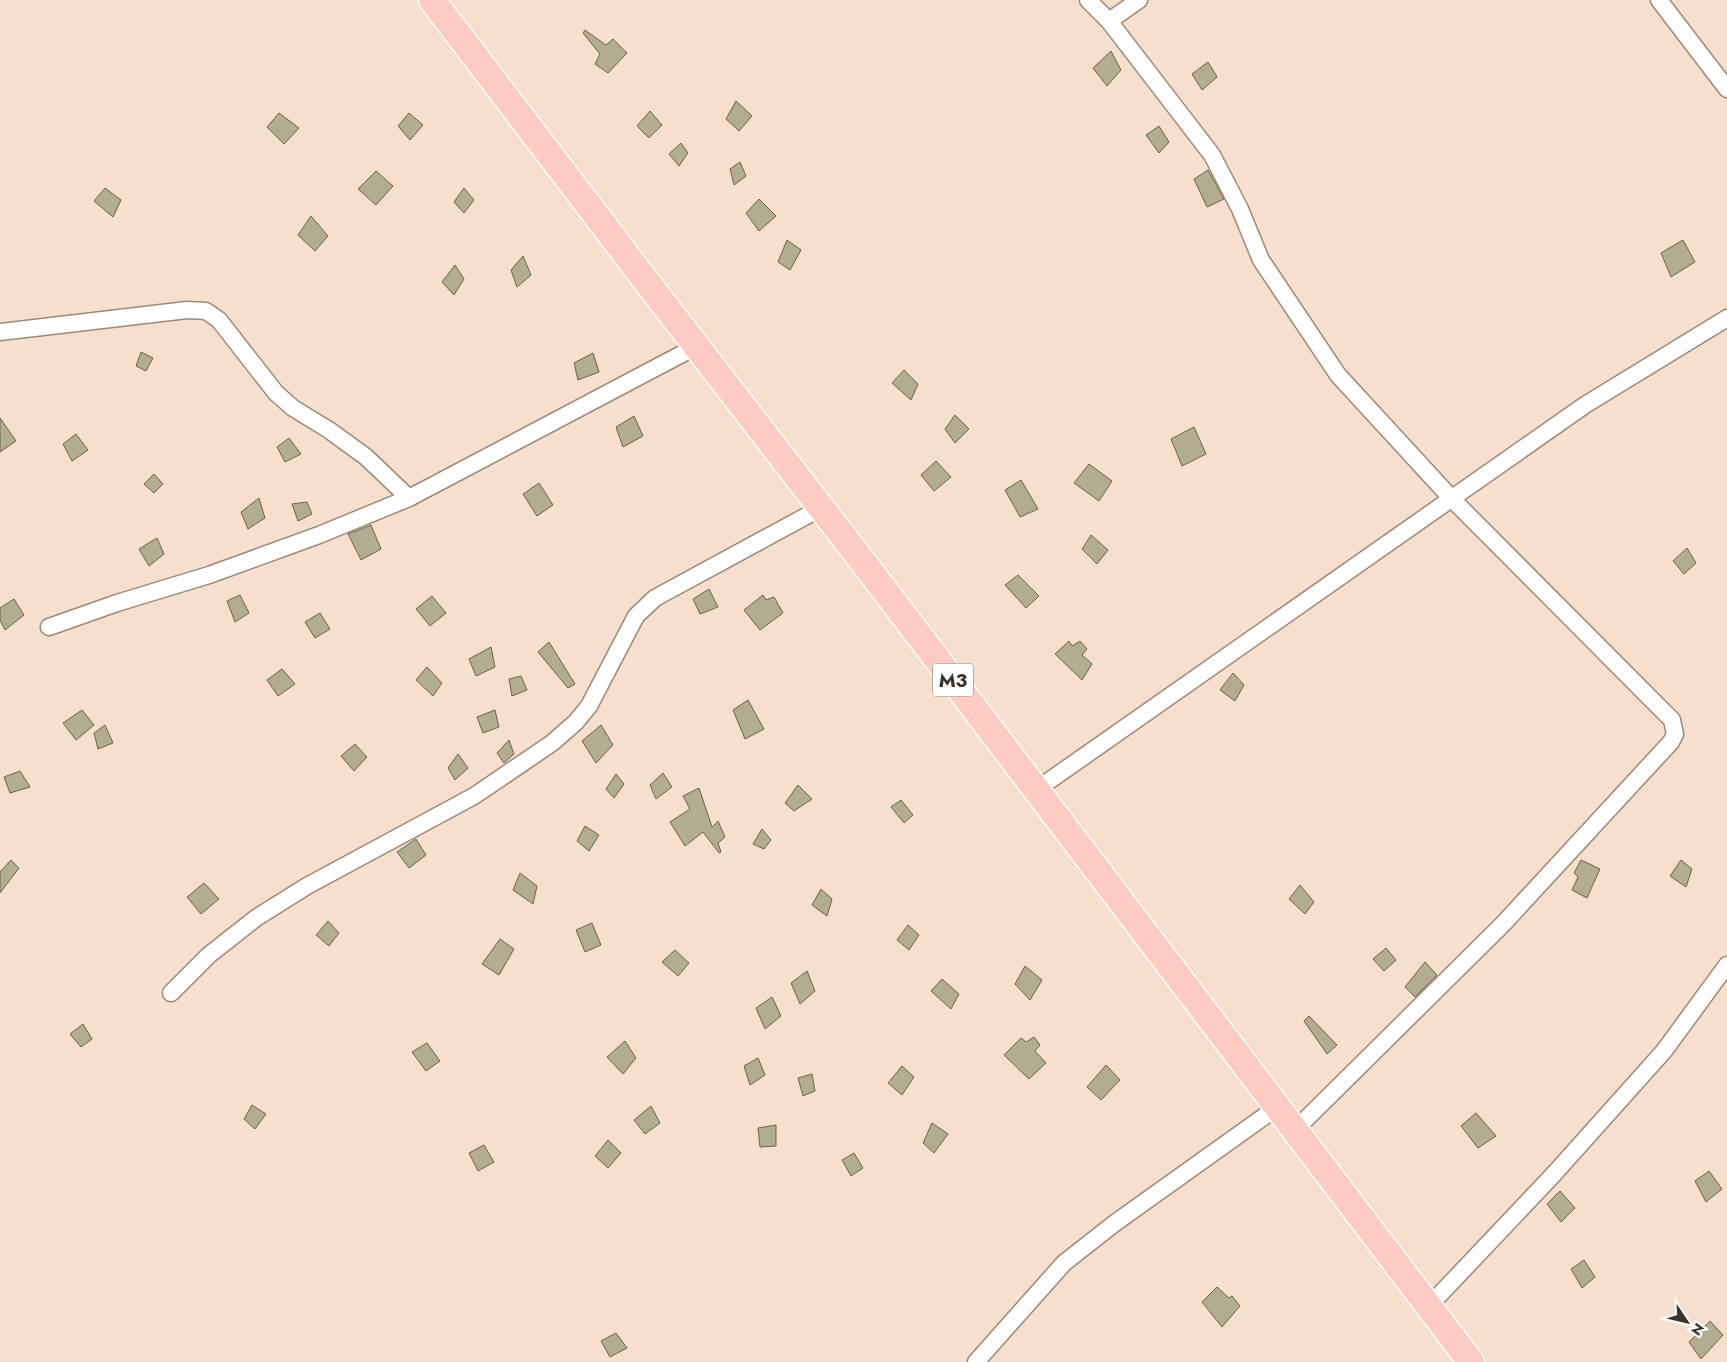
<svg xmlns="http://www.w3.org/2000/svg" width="1727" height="1362" font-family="Jost,sans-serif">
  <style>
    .building { fill: #b2ac93; stroke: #69644d }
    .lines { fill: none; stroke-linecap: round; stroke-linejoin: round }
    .minor-casing { stroke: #9c8876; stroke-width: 19 }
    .primary-casing { stroke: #fff; stroke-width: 29 }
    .minor { stroke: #fff; stroke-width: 16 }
    .primary { stroke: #fecbc2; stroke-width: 26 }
    .labels { text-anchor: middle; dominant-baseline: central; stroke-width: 4.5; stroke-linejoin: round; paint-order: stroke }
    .shield { fill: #fff; stroke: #76706b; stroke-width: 1 }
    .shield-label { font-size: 19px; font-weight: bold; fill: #3b322b }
  </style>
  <rect width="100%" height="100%" fill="#f6dfcc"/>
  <path class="building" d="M585 30 606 45 613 39 627 53 608 73 595 64 600 54 583 33Z
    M1111 51 1121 70 1107 86 1093 68Z
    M1208 62 1217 77 1202 90 1192 74Z
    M736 101 752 116 739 131 726 119Z
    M650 111 662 125 649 138 637 126Z
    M279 113 299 128 284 144 267 127Z
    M409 113 423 125 410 140 398 126Z
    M1159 126 1169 142 1159 153 1146 135Z
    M681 143 688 153 679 166 669 154Z
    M740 162 746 176 734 185 730 169Z
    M1208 170 1224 199 1207 207 1194 179Z
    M376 171 393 186 376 205 358 189Z
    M105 188 121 200 113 217 94 201Z
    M464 188 474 200 464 213 454 202Z
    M759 199 776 216 759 231 746 213Z
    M311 216 328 236 315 251 298 235Z
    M787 240 801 250 790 270 778 262Z
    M1683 240 1695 262 1671 277 1661 253Z
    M523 256 531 275 517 287 511 270Z
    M455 265 464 279 454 295 442 282Z
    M141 352 153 358 146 371 136 366Z
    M593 353 599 372 578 380 574 363Z
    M904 370 918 384 911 400 892 383Z
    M955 415 969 429 955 443 945 429Z
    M634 416 643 436 623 447 616 427Z
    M0 418 16 441 0 452Z
    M1194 427 1206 454 1182 466 1171 439Z
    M76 434 88 450 72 461 63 444Z
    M289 438 301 454 285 462 277 447Z
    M936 461 951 477 934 491 921 475Z
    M1089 464 1112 481 1099 501 1074 483Z
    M154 474 163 484 154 493 144 484Z
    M1021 480 1038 509 1020 517 1005 490Z
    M539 483 553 505 537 516 523 494Z
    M259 498 265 518 248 529 241 512Z
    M307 502 312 514 298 521 292 504Z
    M371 525 381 549 361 560 348 534Z
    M1091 535 1108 550 1097 564 1082 549Z
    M157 538 164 554 149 566 139 549Z
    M1687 548 1696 563 1684 574 1673 561Z
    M1018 575 1039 596 1026 608 1005 585Z
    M709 589 718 607 700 614 693 599Z
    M240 595 249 613 235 622 227 601Z
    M763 595 766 600 774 597 783 613 760 630 744 610Z
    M432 596 446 613 430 626 416 609Z
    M14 599 24 615 5 630 0 620V608Z
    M320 613 330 629 315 638 305 622Z
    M1069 641 1072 646 1080 641 1087 649 1082 655 1092 664 1082 680 1055 654Z
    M549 642 575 684 568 688 538 652Z
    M491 647 495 667 476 676 469 659Z
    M427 667 442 683 433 696 416 680Z
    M282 669 295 684 278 696 267 680Z
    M1233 673 1244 685 1235 701 1220 690Z
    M521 676 527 690 512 696 509 679Z
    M748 700 764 729 745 739 733 710Z
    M82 710 94 725 76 740 63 723Z
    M495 710 499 727 483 733 477 717Z
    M105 725 113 743 98 749 94 733Z
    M601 725 613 745 596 763 582 741Z
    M509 740 514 754 504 763 497 753Z
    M355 744 367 757 354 771 341 756Z
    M458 754 468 768 455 780 448 768Z
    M20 771 30 787 10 793 4 777Z
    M663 773 672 787 656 799 650 785Z
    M616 774 624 784 614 798 606 789Z
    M798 785 812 799 794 811 785 803Z
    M699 788 712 827 718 821 725 837 718 843 721 852 719 853 703 832 685 846 670 822 690 809 683 796Z
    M901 800 913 815 904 823 891 807Z
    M585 826 599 835 589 851 577 841Z
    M762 829 771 840 764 849 753 844Z
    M416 839 426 855 409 868 397 852Z
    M11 860 19 868 0 893V872Z
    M1581 860 1600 869 1587 898 1572 890 1578 877 1574 873Z
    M1681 860 1692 869 1686 887 1670 876Z
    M520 873 537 886 533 904 513 890Z
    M204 883 219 899 201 914 187 897Z
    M1300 885 1314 902 1305 914 1289 899Z
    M821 889 832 899 827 916 812 905Z
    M328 921 339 933 329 946 316 935Z
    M592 923 601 945 585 952 576 930Z
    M908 925 919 935 909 950 897 940Z
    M500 939 514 949 499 975 482 964Z
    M1386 948 1396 960 1384 971 1373 959Z
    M675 950 689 963 678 976 662 962Z
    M1425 962 1437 975 1415 997 1405 987Z
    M1025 966 1042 980 1030 1000 1015 984Z
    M807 971 815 991 800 1004 791 983Z
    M942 979 959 994 951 1009 931 991Z
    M772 997 781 1016 765 1029 756 1008Z
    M1309 1016 1337 1045 1327 1054 1304 1021Z
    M83 1024 92 1039 81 1047 70 1034Z
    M1034 1037 1040 1045 1035 1051 1046 1063 1029 1079 1004 1055 1021 1038 1026 1042Z
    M625 1041 636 1058 623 1074 607 1057Z
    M427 1043 440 1061 426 1071 412 1052Z
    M758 1058 765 1075 750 1085 744 1066Z
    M1106 1065 1120 1080 1101 1100 1087 1087Z
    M902 1066 914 1077 902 1095 888 1083Z
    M812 1074 815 1091 803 1096 798 1078Z
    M252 1105 266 1114 255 1129 244 1119Z
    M651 1106 660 1123 645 1134 634 1120Z
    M1476 1113 1496 1136 1478 1148 1461 1126Z
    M932 1123 948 1134 934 1153 923 1143Z
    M776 1125V1146L760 1147 758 1128Z
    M608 1140 621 1153 608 1168 595 1156Z
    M484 1145 494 1162 478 1171 469 1153Z
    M854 1153 863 1168 851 1176 842 1160Z
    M1709 1171 1722 1189 1706 1202 1695 1181Z
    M1560 1191 1575 1208 1561 1222 1547 1204Z
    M1584 1260 1595 1277 1582 1288 1571 1269Z
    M1217 1287 1229 1298 1232 1296 1240 1306 1222 1327 1202 1302Z
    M1710 1321 1723 1335 1701 1359 1689 1342Z
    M616 1333 627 1348 610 1357 601 1341Z"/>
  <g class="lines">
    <g class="minor-casing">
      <path id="minor" d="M1088 0 1109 21 1212 155 1240 209 1261 260 1338 375 1452 499 1672 720 1675 734 1671 742 1503 924 1295 1130
        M1659 0 1727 89
        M1109 21 1139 0
        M0 332 187 310 206 311 219 320 276 393 293 408 329 430 366 457 409 498
        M49 627 117 603 209 575 319 535 409 498 697 346
        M1036 790 1585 405 1727 318
        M171 993 209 955 256 918 307 886 474 796 552 743 576 722 589 706 636 616 655 598 821 508
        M1428 1307 1553 1175 1664 1051 1727 965
        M976 1362 1064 1263 1115 1223 1276 1108"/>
    </g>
    <g class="primary-casing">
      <path id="primary" d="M432 0 643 277 873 575 1471 1362"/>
    </g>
    <use href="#minor" class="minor"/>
    <use href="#primary" class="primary"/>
  </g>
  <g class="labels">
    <rect class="shield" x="933" y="663.5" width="40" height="33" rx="4"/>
    <g class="shield-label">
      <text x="953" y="680">M3</text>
    </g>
  </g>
  <g transform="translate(1687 1322) rotate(125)" stroke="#ffffff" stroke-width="4" paint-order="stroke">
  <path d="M0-4L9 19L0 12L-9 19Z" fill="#3b322b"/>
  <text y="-8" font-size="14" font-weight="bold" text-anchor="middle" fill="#3b322b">N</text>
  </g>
</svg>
